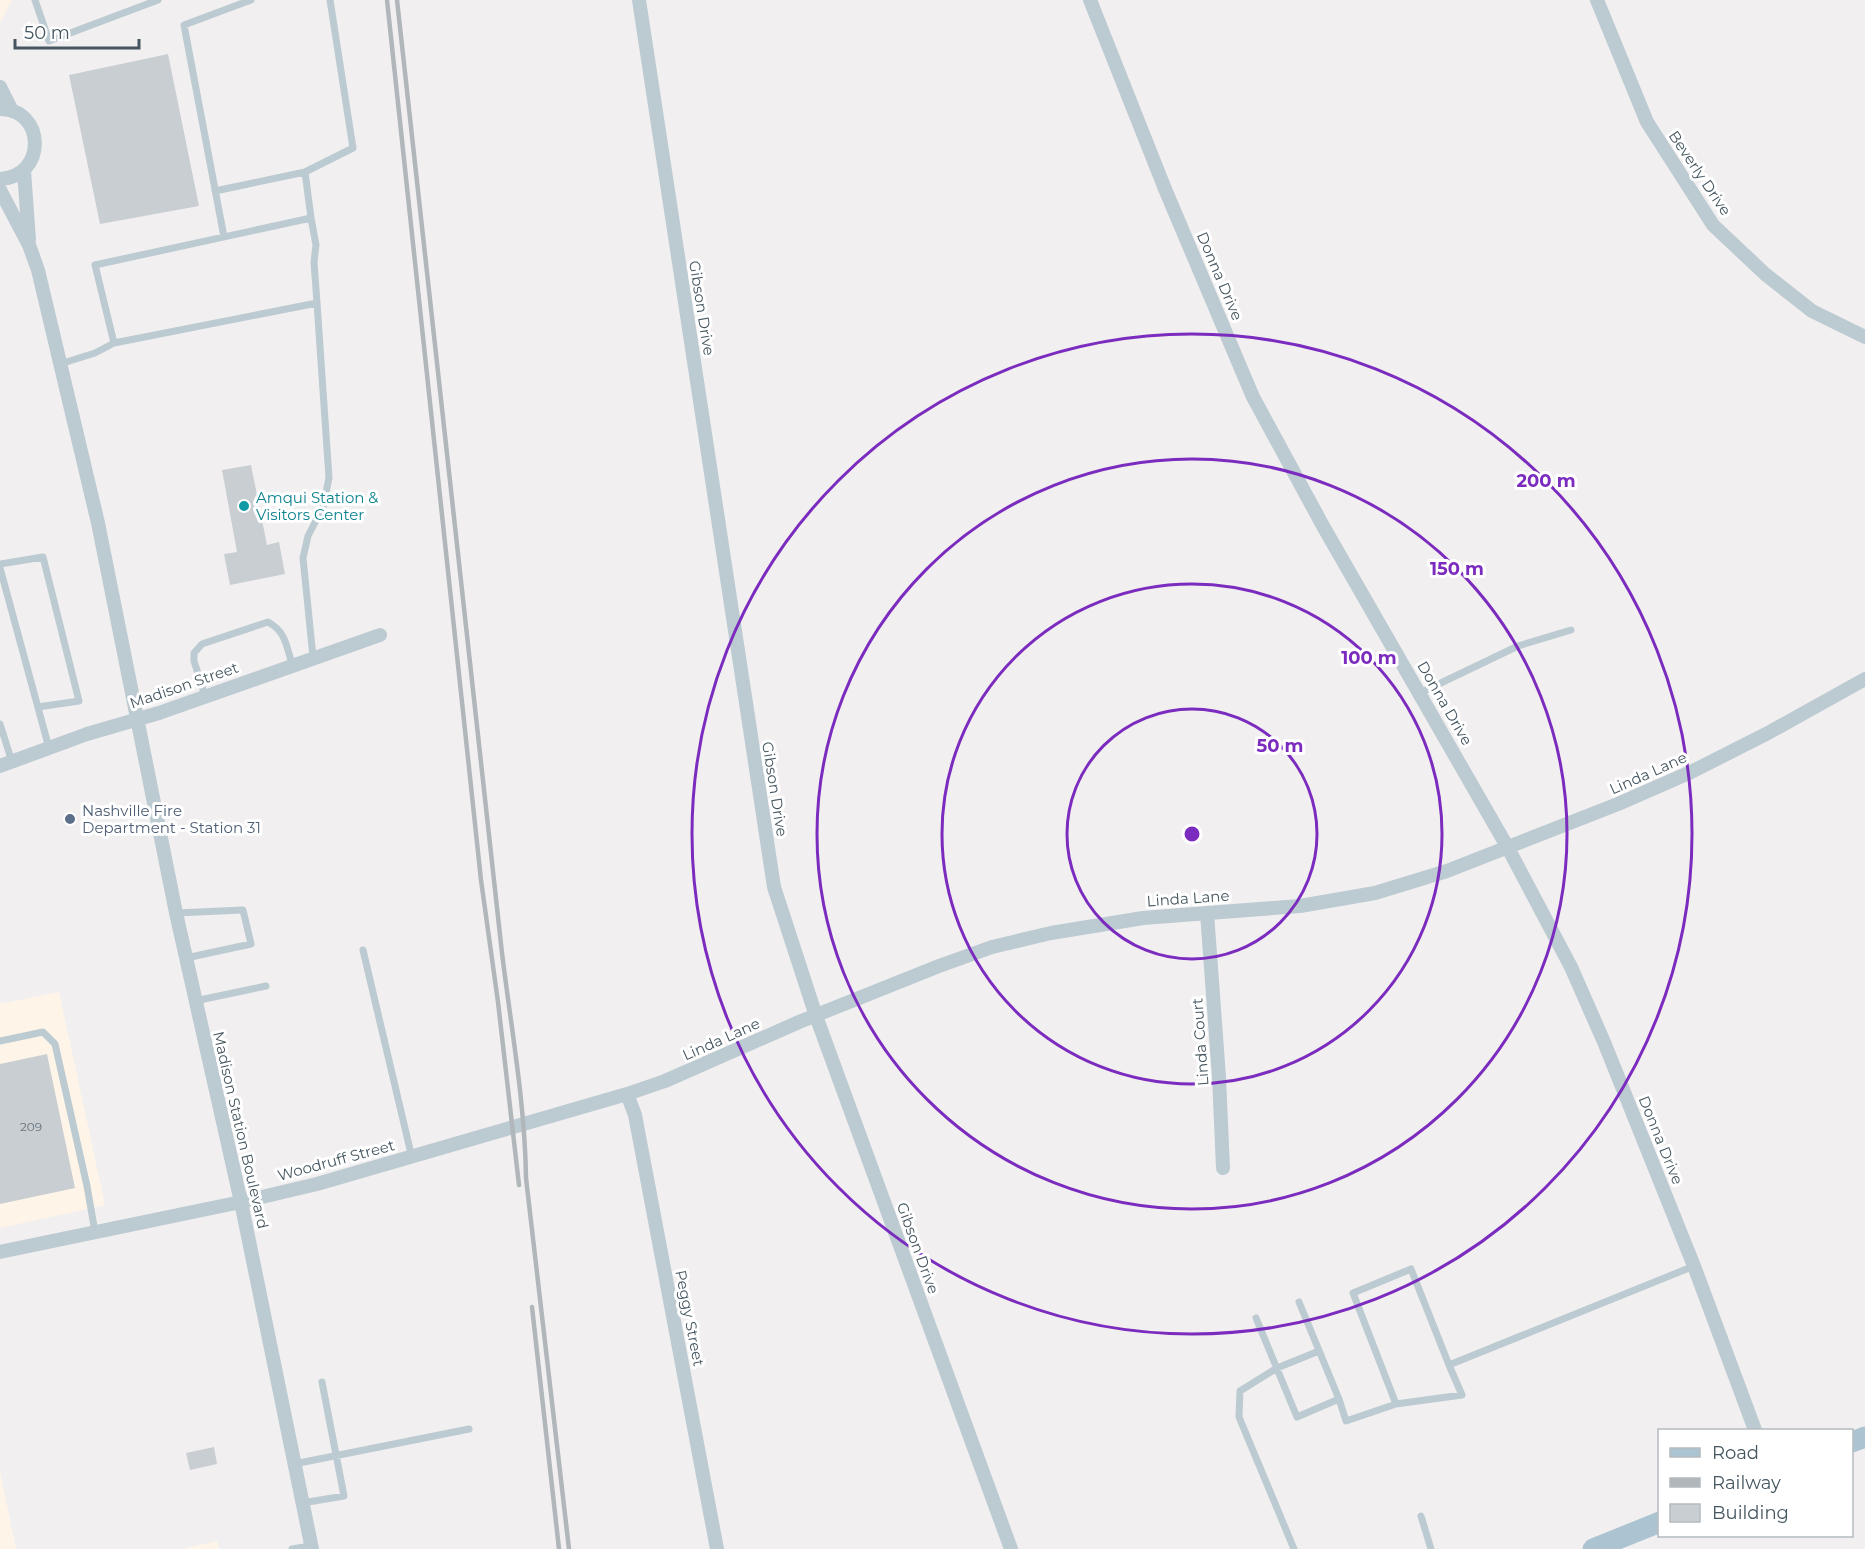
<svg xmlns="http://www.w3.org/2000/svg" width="1865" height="1549" font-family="Montserrat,sans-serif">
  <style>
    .commercial { fill: #fef5e8 }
    .building { fill: #c9ced3 }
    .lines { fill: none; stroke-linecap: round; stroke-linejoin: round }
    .service { stroke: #bccad1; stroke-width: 7 }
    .minor { stroke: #bccad1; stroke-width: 14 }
    .primary { stroke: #acc4d2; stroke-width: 21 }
    .rail { stroke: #b1b6bb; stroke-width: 4.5 }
    .ring { fill: none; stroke: #7b2cbf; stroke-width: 3 }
    .culture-dot { fill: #0f9aa8; stroke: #fff; stroke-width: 2 }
    .service-dot { fill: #5c6f8a; stroke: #fff; stroke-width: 2 }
    .labels { text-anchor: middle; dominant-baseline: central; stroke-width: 6; stroke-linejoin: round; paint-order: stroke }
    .number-label { font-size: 12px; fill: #66747d }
    .street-label { font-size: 15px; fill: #455660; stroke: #fff }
    .culture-label { font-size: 15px; fill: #0d838f; stroke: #fff; text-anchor: start }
    .service-label { font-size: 15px; fill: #4e5e75; stroke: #fff; text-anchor: start }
    .centre { fill: #7b2cbf; stroke: #fff; stroke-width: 3 }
    .ring-label { font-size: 18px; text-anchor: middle; font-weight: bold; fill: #7b2cbf; stroke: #fff; stroke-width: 6; stroke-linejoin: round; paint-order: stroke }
  </style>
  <rect width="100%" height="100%" fill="#f2eff0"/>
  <path class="commercial" d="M0 0H12L0 23Z
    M59 992 105 1205 0 1228V1004Z
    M0 1472 16 1549H0Z
    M217 1541 219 1549H181Z"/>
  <path class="building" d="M168 54 199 206 100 224 69 75Z
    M251 465 267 545 279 542 285 574 230 585 224 554 237 552 222 470Z
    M47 1054 75 1188 0 1204V1064Z
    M214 1447 217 1464 190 1470 186 1453Z"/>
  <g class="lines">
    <path class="service" d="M35 0 49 41 158 0
      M215 191 305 172
      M224 237 184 25 251 0
      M114 343 317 303 314 262 316 245 311 218
      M60 364 95 353 114 343 95 265 311 218 305 172 353 148 330 0
      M0 564 43 557 79 701 38 707
      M0 568 49 748
      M313 657 303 558 308 536 323 507 329 478 317 303
      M1420 693 1518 646 1571 630
      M205 696 194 661V653L202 644 268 622C286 632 286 645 292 664
      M0 724 12 762
      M176 913 243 910 251 944 186 958
      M363 950 412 1158
      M195 1001 266 986
      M0 1041 43 1032 55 1044 87 1186 95 1232
      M1299 1302 1339 1399
      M1256 1318 1297 1417 1339 1399 1346 1421 1396 1404
      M1449 1365 1462 1395 1396 1404 1353 1293 1411 1269 1449 1365 1694 1266
      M294 1464 469 1429
      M302 1503 344 1496 322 1382
      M1421 1516 1431 1549
      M292 1549 311 1546
      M1294 1549 1239 1417 1240 1391 1277 1368 1319 1351"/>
    <path class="minor" d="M639 0 774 887 816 1016 1011 1549
      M1090 0 1165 189 1253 397 1323 526 1508 848 1571 967 1604 1042 1694 1266 1755 1430
      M1597 0 1647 122 1713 225 1765 274 1812 311 1865 337
      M0 87 12 111
      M0 109C46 109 47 177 0 179
      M24 171 29 240
      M0 190 29 245 38 270 98 523 176 913 241 1202 312 1549
      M0 766 87 734 159 713 380 635
      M1207 913 1219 1077 1223 1168
      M627 1094 635 1115 717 1549
      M0 1252 241 1202 317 1184 627 1094 665 1081 799 1022 939 966 992 947 1051 933 1143 918 1300 906 1375 893 1447 871 1618 804 1691 772 1768 733 1865 679"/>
    <path class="primary" d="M1852 1442 1865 1437
      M1593 1549 1660 1522"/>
    <path class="rail" d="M387 0 481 880 498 1002 519 1185
      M397 0 502 953C511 1027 525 1103 526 1178L569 1549
      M532 1307 559 1549"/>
  </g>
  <g class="ring">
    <circle cx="1192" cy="834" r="125"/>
    <circle cx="1192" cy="834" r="250"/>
    <circle cx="1192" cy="834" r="375"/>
    <circle cx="1192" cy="834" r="500"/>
  </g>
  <circle class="culture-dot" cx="244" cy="506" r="6"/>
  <circle class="service-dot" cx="70" cy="819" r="6"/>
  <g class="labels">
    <g class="number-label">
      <text x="31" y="1126">209</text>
    </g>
    <g class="street-label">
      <text transform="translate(1700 173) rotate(56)">Beverly Drive</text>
      <text transform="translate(1220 276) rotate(67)">Donna Drive</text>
      <text transform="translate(702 308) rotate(81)">Gibson Drive</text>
      <text transform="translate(184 685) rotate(-19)">Madison Street</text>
      <text transform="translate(1445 703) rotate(60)">Donna Drive</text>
      <text transform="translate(1648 773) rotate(-24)">Linda Lane</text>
      <text transform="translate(775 789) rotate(81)">Gibson Drive</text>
      <text transform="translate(1188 898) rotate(-4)">Linda Lane</text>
      <text transform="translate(721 1039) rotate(-24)">Linda Lane</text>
      <text transform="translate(1200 1042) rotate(-94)">Linda Court</text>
      <text transform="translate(241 1130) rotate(77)">Madison Station Boulevard</text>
      <text transform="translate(1661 1140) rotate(68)">Donna Drive</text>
      <text transform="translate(336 1160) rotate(-15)">Woodruff Street</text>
      <text transform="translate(918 1248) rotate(70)">Gibson Drive</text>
      <text transform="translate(690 1318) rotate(79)">Peggy Street</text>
    </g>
    <g class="culture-label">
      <text x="256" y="497">Amqui Station &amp;<tspan x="256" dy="17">Visitors Center</tspan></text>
    </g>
    <g class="service-label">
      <text x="82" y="810">Nashville Fire<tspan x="82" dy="17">Department - Station 31</tspan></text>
    </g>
  </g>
  <circle cx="1192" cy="834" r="9" class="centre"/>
  <g class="ring-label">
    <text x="1546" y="487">200 m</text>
    <text x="1457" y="575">150 m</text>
    <text x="1369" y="664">100 m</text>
    <text x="1280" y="752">50 m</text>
  </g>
  <rect x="1658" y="1429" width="195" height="108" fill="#ffffff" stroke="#b5bbbf" stroke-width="1.5"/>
  <rect x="1670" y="1448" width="30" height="9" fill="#acc4d2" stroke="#b5bbbf" stroke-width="1.5"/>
  <text x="1712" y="1459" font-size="18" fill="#455660">Road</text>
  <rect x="1670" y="1478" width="30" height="9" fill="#b1b6bb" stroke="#b5bbbf" stroke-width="1.5"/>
  <text x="1712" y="1489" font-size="18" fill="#455660">Railway</text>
  <rect x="1670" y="1504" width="30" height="18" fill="#c9ced3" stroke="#b5bbbf" stroke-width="1.5"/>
  <text x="1712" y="1519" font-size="18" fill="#455660">Building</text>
  <path d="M15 39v9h124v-9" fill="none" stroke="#455660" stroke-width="3"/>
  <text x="24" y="39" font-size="18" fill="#455660" stroke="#ffffff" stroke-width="4.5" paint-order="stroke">50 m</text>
</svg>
